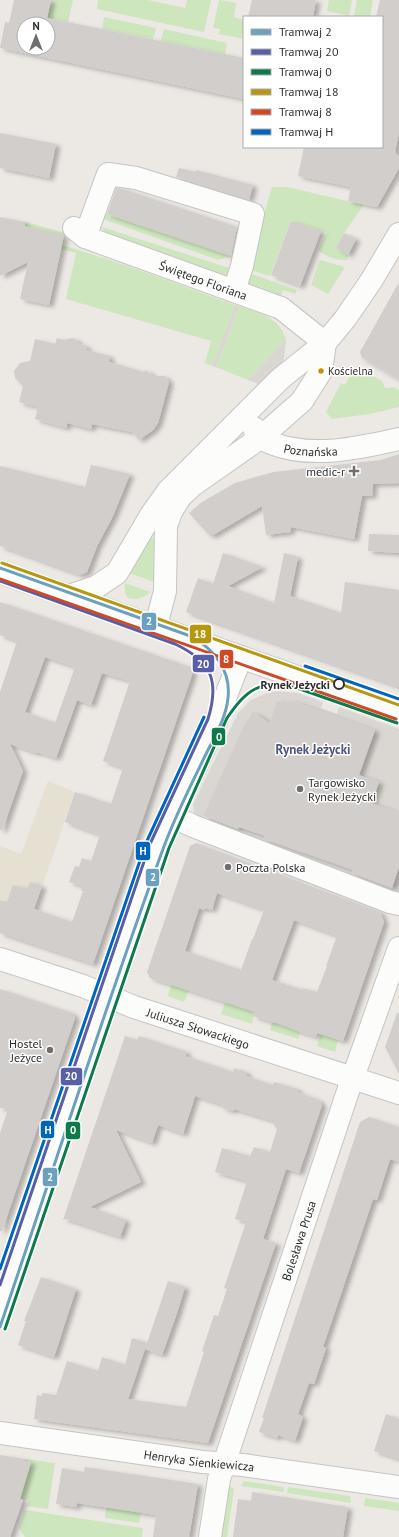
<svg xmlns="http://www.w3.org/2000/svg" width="399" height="1537" font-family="'PT Sans',sans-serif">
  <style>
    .education { fill: #e6e0d3 }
    .green { fill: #cee6be }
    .plaza { fill: #dad6d2; fill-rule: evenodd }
    .building { fill: #d1cecb; fill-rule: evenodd; filter: url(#shadow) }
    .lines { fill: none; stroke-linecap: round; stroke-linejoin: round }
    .minor-casing { stroke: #c5c4c5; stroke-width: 24 }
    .minor { stroke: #fcfcfb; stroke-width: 22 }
    .tram-1-casing { stroke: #fff; stroke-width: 6 }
    .tram-2-casing { stroke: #fff; stroke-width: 6 }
    .tram-3-casing { stroke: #fff; stroke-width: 6 }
    .tram-4-casing { stroke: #fff; stroke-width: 6 }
    .tram-5-casing { stroke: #fff; stroke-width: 6 }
    .tram-6-casing { stroke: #fff; stroke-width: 6 }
    .tram-1 { stroke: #6aa1be; stroke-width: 3 }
    .tram-2 { stroke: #595fa7; stroke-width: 3 }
    .tram-3 { stroke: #0d7b49; stroke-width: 3 }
    .tram-4 { stroke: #b59810; stroke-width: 3 }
    .tram-5 { stroke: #ce4a27; stroke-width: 3 }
    .tram-6 { stroke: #0065bd; stroke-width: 3 }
    .bus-dot { fill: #cf8e09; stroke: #fff; stroke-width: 1.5 }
    .poi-dot { fill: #706f6e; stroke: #fff; stroke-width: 1.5 }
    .stop-dot { fill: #fff; stroke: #2e2e2e; stroke-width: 2 }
    .labels { text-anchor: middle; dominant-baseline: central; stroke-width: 3; stroke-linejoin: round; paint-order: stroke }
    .bus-label { font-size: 11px; fill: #2e2e2e; stroke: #fff; text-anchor: start }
    .street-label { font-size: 12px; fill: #2e2e2e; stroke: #fff }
    .poi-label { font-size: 12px; fill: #2e2e2e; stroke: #fff; text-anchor: end }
    .stop-label { font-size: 12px; font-weight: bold; fill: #2e2e2e; stroke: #fff; text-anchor: end }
    .neighbourhood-label { font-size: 13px; font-weight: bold; fill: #4d5680; stroke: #fff }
    .line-badge { stroke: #fff; stroke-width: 1.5 }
    .badge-label { font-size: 11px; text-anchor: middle; font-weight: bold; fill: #fff }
  </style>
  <defs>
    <filter id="shadow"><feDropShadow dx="4.5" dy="2.5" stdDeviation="2" flood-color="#0004"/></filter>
  </defs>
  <rect width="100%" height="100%" fill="#ece8e4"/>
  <path class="education" d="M48 781 75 792 23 941 0 933V846L21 854Z"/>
  <path class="green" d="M51 0H73L68 22 47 18Z
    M98 0H148L185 8 187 0H211L204 32 97 9Z
    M219 0 236 3 234 17 244 20V39L219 34 220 29 213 28Z
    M329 0H352L349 16 327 11Z
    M357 0H373L370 17 354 16Z
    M104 17 156 28 153 39 102 29Z
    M164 29 227 43 225 54 161 41Z
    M272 187H287L364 205 344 233 336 248 349 255 347 260C337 261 326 257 318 250L327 232 321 231 291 221 270 276 248 269Z
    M103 213 232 256 218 260 100 218Z
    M25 222 66 233 63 245 125 265 235 305 212 366 205 363 211 341 66 299 76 253 61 249 25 227Z
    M99 226 229 268 226 277 110 236Z
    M320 260 345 267 328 294 311 285Z
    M243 271 297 290 295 294 283 290 280 297 294 302 292 306 237 287Z
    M239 306C260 314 279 316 286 340L248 380 216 367Z
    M363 370 382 381 385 388H389L393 387 399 390V407L370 414 332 419 326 412 341 383 345 385 351 373Z
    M152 537 154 540V582L129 573 150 538Z
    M125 583 150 592C143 599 137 600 128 598L125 593Z
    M171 984 189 991 184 1002 168 996Z
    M225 1002 255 1012 252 1024 221 1014Z
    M275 1019 300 1032 298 1039 270 1030 272 1022 274 1023Z
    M321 1034 338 1040 335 1052 317 1046Z
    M25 1459 55 1463 48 1509 26 1506 29 1500 20 1499Z
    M245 1481 284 1487 283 1492 241 1486 243 1482Z
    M226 1483 234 1489 227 1537H219Z
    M288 1487 350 1496 351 1503 287 1493Z
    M365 1498 399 1503V1511L364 1506Z
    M106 1507 141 1512 139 1523 105 1518Z
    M25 1510 143 1528 142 1537H25L19 1528Z"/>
  <path class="plaza" d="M235 305 239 306 216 367 212 366Z
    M286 340 284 359 281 364 261 385 248 380Z
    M276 691 298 693 323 702 321 708 337 714 339 707 399 729V813L386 808 399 864V892L372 884 201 819 194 814 193 804 238 713 251 700 267 693ZM289 700 315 709 280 728ZM327 713 357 724 353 737ZM360 725 375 730 371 743 356 738ZM350 755 364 760 360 773 345 768ZM231 773 208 821 202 818 219 782Z"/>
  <path class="building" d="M14 0H51L47 18 244 58V99L0 48 5 22 9 23ZM24 24H48V48H24Z
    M252 0H316L313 17H248Z
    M380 0H399V132L395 152 399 157V168L377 207 348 201 351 187 298 176 304 147H382V17H376Z
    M0 133 56 144 49 178 0 168Z
    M179 168 195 172 196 170 253 185 249 200 176 177Z
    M116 188 123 189 237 227 231 256 107 214Z
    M0 217 25 222 24 226 64 235 49 305 20 299 28 262 0 276Z
    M291 221 321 231 300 286 271 275Z
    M344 233 356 239 348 255 336 248Z
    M399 282V380L362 358 360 352Z
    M57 338 64 340 72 338 75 339 80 344 87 346 86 350 110 356 109 362 144 372 146 370 153 376H165L169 382 158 423 153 430 139 440 132 432 92 424 91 429 67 423 66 428 35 419 38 407 19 402 23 386 15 378 14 371 20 363 30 361 35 339 55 344Z
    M399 454V483L373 484 372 496H362L354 539 291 527 290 532 266 535 262 506 213 535H209L189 513 202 502 235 483 252 478 274 472 381 460Z
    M91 465 130 474 113 516 97 546 87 572 80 575 0 546V466L85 487Z
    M369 534 399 535V553L368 551Z
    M223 553 263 567 228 586 274 603 284 553 298 557 290 596 341 613 345 582 399 590V687L186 612 198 578 213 584Z
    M0 602 190 667 193 672 93 964 0 933V900L7 902 13 885 27 889 30 882 42 886 34 909 72 922 83 891H81L83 886 69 882 75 866 79 867 82 858 91 861 100 835 65 822 75 792 111 804 123 768 103 761 130 681 102 673 91 705 77 700 56 758 37 752 36 753 10 744 23 771 2 831 0 830V692L17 641 0 635ZM45 657 75 667 55 723 25 712Z
    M289 700 375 730 359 775 379 782 372 803 399 813V867L392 888 352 873 353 870 264 839 265 836 239 827 238 829 203 816 244 726 253 712 270 723 277 701 287 704Z
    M196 843 380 912 384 922 343 1041 317 1033 316 1037 300 1032 274 1022V1023L253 1016 255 1012 150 978 147 972 190 846ZM217 893 264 910 253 939H252L241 970 185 951 199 908 204 910 205 908 212 910ZM294 920 337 936 326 966H327L317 992 303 988V990L272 980Z
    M0 989 72 1013 75 1018 2 1231H0V1133L8 1109 0 1108Z
    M397 1013H399V1074L385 1047Z
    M125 1036 137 1040 139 1036 187 1052 185 1056 233 1072 234 1068 247 1072 246 1076 273 1085 274 1082 298 1089 297 1092 319 1100 322 1105 299 1173 286 1169 263 1239 276 1243 208 1443 34 1419 37 1395 42 1396V1393L56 1395 67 1361 98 1371 102 1357 125 1365 132 1338 147 1343 168 1281 185 1287 177 1313 162 1355 145 1349 128 1399 186 1407 204 1352 202 1351 214 1315 218 1316 227 1289 224 1288 246 1222 235 1219 247 1181 215 1172 222 1148 250 1156 254 1147 270 1152 277 1129 274 1125 273 1121 234 1109 233 1111 222 1108 223 1105 195 1096 183 1134 158 1125 152 1143 116 1130 141 1182 90 1207 126 1220 120 1237 66 1219 63 1220Z
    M369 1117 399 1127V1162L390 1159 377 1200 373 1199 323 1347 326 1348 314 1384 309 1383 298 1414 303 1417 295 1441 278 1435 277 1438 259 1432 264 1418H262L360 1122Z
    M41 1277 76 1289 54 1357 18 1345 26 1321H24Z
    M386 1414 399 1419V1459L374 1451Z
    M0 1455 25 1459V1461L31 1462 20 1499 23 1500 10 1537H0Z
    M85 1467 198 1484 189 1537H153L156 1515 77 1503 76 1507 56 1504 62 1468 84 1472Z
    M252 1492 348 1507 343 1537H233L238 1499 251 1501Z"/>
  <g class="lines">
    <g class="minor-casing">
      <g id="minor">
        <path id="s1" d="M74 228 85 237 281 308 325 343"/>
        <path d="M85 237 108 174 136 178 253 214 242 266 234 291"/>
        <path id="s2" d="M254 428C257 437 263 439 271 443 311 459 359 448 399 439"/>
        <path d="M0 572 399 713"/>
        <path d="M69 596 96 587 117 573 151 515 168 491 280 379 325 343 345 319 371 281 399 234"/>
        <path d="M156 626 165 591 166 526 171 512 180 497 193 485 260 438 302 401 321 371 325 343"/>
        <path d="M172 816 193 826 390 902 399 904"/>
        <path id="s3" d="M0 959 83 986 134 1007 399 1093"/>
        <path d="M0 1313 128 935 162 840 213 729 241 657"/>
        <path id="s4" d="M0 1433 203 1462 243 1465 399 1487"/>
        <path id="s5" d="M210 1537 219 1479 346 1097 399 948"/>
      </g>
    </g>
    <use href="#minor" class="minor"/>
    <g class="tram-1-casing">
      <path id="tram-1" d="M0 568 193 637C215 651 231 671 228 698 226 718 215 736 206 754 191 785 175 816 163 849 105 1007 54 1168 0 1327"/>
    </g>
    <g class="tram-2-casing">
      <path id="tram-2" d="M0 581 175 644C211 661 220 680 208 719L150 844 0 1285"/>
    </g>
    <g class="tram-3-casing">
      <path id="tram-3" d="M5 1329 169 848 227 718C248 688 259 680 297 688L397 723"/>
    </g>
    <g class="tram-4-casing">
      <path id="tram-4" d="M2 563 399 705"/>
    </g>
    <g class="tram-5-casing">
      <path id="tram-5" d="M0 579 396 719"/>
    </g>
    <g class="tram-6-casing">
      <path id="tram-6" d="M305 666 399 699
        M0 1269 146 843 204 717"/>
    </g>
    <use href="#tram-1" class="tram-1"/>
    <use href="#tram-2" class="tram-2"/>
    <use href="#tram-3" class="tram-3"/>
    <use href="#tram-4" class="tram-4"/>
    <use href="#tram-5" class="tram-5"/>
    <use href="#tram-6" class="tram-6"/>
  </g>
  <circle class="bus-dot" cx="321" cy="371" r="3.5"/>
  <g class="poi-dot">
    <path d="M352 465h4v4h4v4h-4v4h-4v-4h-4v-4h4z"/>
    <circle cx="300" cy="789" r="4"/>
    <circle cx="228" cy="867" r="4"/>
    <circle cx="50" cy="1050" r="4"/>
  </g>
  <circle class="stop-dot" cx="339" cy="684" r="5"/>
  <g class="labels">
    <g class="bus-label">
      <text x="328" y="371">Kościelna</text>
    </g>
    <g class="street-label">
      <text stroke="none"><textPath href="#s1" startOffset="140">Świętego Floriana</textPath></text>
      <text stroke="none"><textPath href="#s2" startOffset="64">Poznańska</textPath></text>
      <text stroke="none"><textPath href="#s3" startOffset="210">Juliusza Słowackiego</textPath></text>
      <text stroke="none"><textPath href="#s5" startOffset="310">Bolesława Prusa</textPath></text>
      <text stroke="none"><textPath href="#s4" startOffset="201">Henryka Sienkiewicza</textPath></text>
    </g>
    <g class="poi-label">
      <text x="345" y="471">medic-r</text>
      <text x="308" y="782" text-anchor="start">Targowisko<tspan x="308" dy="14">Rynek Jeżycki</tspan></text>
      <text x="236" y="867" text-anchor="start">Poczta Polska</text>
      <text x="42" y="1043">Hostel<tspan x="42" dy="14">Jeżyce</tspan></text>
    </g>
    <g class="stop-label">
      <text x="330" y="684">Rynek Jeżycki</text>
    </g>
    <g class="neighbourhood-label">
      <text x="313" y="749">Rynek Jeżycki</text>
    </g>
  </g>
  <g class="line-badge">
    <rect x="141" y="612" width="16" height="19" rx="4" fill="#6aa1be"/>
    <rect x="189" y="624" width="23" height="20" rx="4" fill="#b59810"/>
    <rect x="219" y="649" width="15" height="20" rx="4" fill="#ce4a27"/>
    <rect x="192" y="654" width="23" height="19" rx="4" fill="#595fa7"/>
    <rect x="211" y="727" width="15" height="19" rx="4" fill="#0d7b49"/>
    <rect x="135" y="841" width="16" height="20" rx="4" fill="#0065bd"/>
    <rect x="145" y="868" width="15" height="19" rx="4" fill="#6aa1be"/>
    <rect x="60" y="1067" width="23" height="19" rx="4" fill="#595fa7"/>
    <rect x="40" y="1120" width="15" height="19" rx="4" fill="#0065bd"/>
    <rect x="65" y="1121" width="16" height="19" rx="4" fill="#0d7b49"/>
    <rect x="42" y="1167" width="16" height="20" rx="4" fill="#6aa1be"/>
  </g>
  <g class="badge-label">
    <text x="149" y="625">2</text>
    <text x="200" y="638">18</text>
    <text x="226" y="663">8</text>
    <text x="203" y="668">20</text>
    <text x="219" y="741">0</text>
    <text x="143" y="855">H</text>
    <text x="153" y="881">2</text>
    <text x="71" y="1080">20</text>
    <text x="48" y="1134">H</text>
    <text x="73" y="1134">0</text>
    <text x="50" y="1181">2</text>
  </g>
  <rect x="243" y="16" width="140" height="132" fill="#ffffff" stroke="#ababab"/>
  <rect x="251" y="29" width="20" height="6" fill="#6aa1be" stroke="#ababab"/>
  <text x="279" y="36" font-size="12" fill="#2e2e2e">Tramwaj 2</text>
  <rect x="251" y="49" width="20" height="6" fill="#595fa7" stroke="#ababab"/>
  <text x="279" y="56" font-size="12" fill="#2e2e2e">Tramwaj 20</text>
  <rect x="251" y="69" width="20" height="6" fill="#0d7b49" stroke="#ababab"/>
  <text x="279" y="76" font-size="12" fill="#2e2e2e">Tramwaj 0</text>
  <rect x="251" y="89" width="20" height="6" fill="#b59810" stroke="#ababab"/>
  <text x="279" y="96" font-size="12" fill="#2e2e2e">Tramwaj 18</text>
  <rect x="251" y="109" width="20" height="6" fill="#ce4a27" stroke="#ababab"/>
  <text x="279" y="116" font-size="12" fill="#2e2e2e">Tramwaj 8</text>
  <rect x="251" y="129" width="20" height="6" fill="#0065bd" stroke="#ababab"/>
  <text x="279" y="136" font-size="12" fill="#2e2e2e">Tramwaj H</text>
  <g transform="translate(36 36)"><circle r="19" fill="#ffffff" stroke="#ababab"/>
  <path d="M0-3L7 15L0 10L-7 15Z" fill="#706f6e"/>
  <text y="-6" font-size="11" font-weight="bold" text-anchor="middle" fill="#2e2e2e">N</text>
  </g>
</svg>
